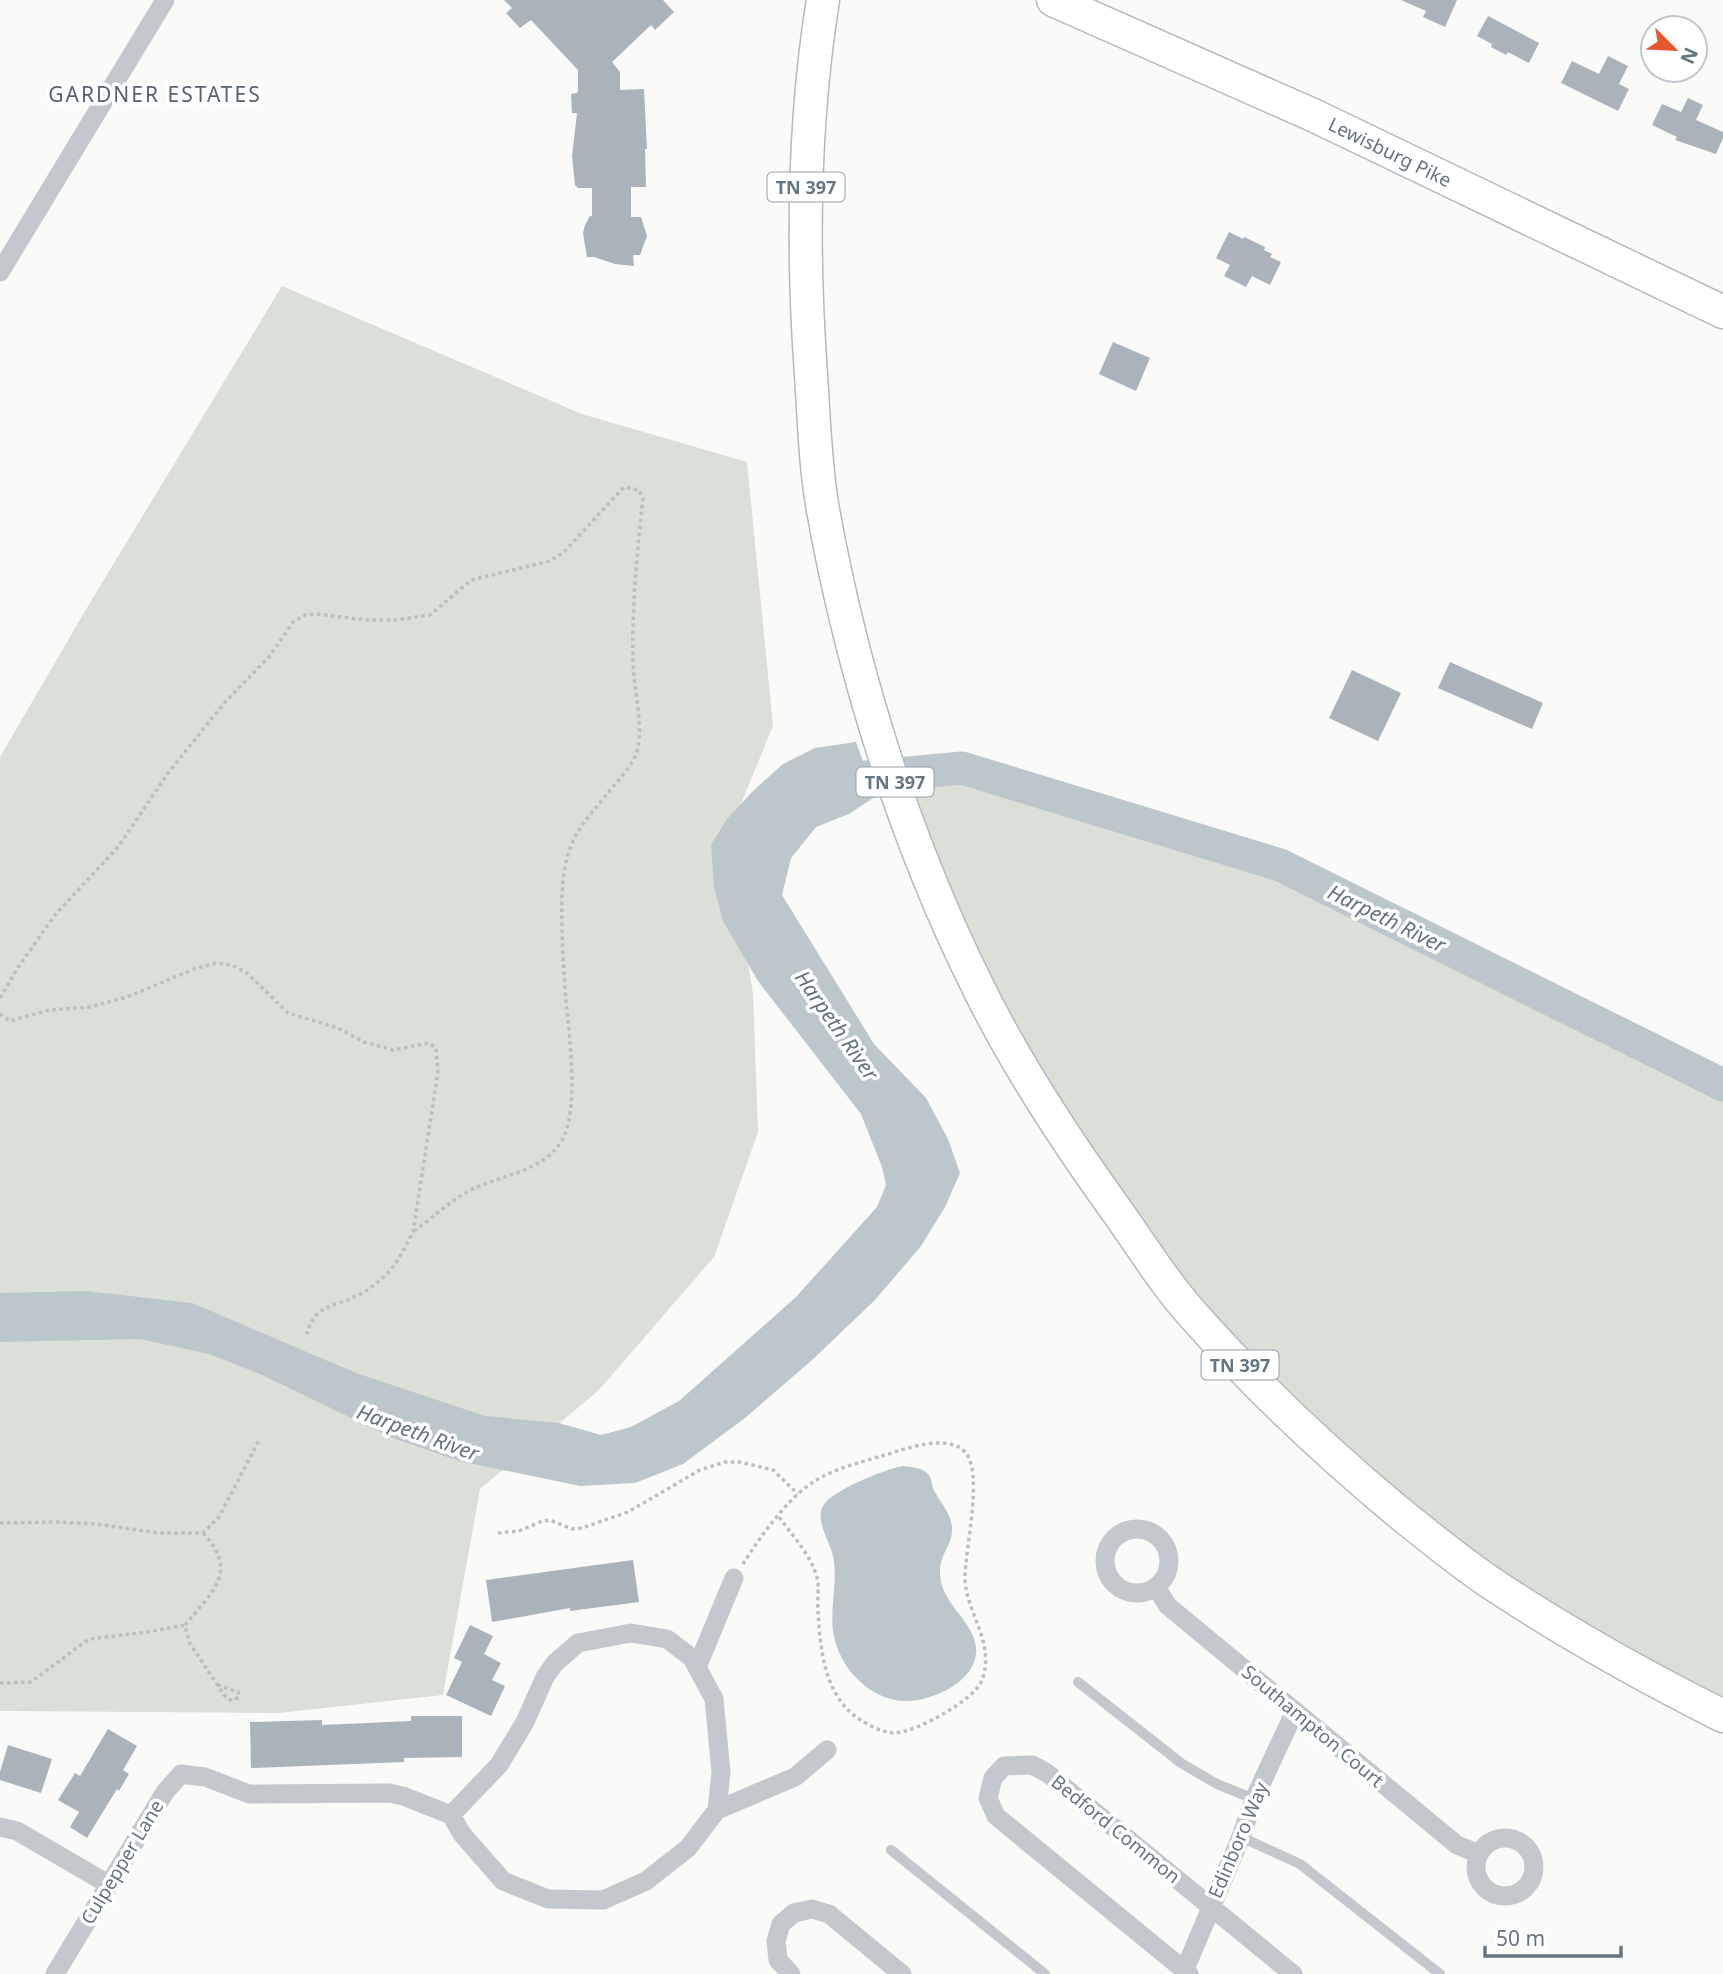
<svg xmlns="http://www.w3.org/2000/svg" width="1723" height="1974" font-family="'Noto Sans',sans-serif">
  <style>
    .green { fill: #dadfd7 }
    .water { fill: #bbc7cb }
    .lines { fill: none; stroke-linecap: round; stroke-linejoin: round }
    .river { stroke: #bbc7cb; stroke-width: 33 }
    .building { fill: #aab3b9 }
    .primary-casing { stroke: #b5babe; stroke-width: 35 }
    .path { stroke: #bbbfc2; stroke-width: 3.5; stroke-dasharray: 3.5 3.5; stroke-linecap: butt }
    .lane { stroke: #c3c8cc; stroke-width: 10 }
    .street { stroke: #c3c8cc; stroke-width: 19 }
    .primary { stroke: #fff; stroke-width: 32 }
    .labels { text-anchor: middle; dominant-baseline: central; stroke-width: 7; stroke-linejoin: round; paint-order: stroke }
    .shield { fill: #fff; stroke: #939fa8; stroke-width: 2 }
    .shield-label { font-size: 18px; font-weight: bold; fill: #657683 }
    .street-label { font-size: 19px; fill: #657683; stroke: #fff }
    .neighbourhood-label { font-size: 21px; letter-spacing: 2px; fill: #57646e; stroke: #fff }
    .water-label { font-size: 21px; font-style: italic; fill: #60757c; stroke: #fff }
  </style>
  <rect width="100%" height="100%" fill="#fafaf8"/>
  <path class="green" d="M282 286 582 414 747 462 773 726 728 835 753 994 758 1132 714 1257 598 1391 480 1489 443 1695 279 1713 0 1711V757L85 611Z
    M962 768 1280 865 1723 1085V1716L1575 1635 1268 1395 1075 1153 894 779Z"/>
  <path class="water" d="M856 742 876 796 849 814 816 827 791 858 782 895 874 1044 926 1098 948 1139 960 1173 945 1207 921 1246 875 1300 811 1361 745 1418 683 1464 635 1483 580 1486 459 1461 393 1438 262 1375 209 1354 140 1339 0 1342V1293L86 1291 192 1303 356 1373 485 1416 559 1423 601 1435 631 1427 679 1401 796 1297 877 1207 886 1185 882 1167 861 1114 758 981 723 921 714 887 711 845 727 819 754 790 783 764 815 748Z
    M902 1466C911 1467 920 1467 927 1473 932 1478 931 1482 933 1488 939 1502 953 1514 952 1531 951 1550 936 1555 941 1582 946 1605 969 1619 975 1642 984 1677 937 1700 908 1701 871 1702 838 1668 833 1631 830 1608 837 1585 834 1562 833 1545 814 1522 823 1506 832 1490 884 1470 902 1466Z"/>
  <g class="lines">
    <path class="river" d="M827 786 834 780 962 768 1280 865 1723 1085"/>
  </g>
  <path class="building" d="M504 0H663L674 12 655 30 651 25 612 62 620 72V90L644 89 647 149H645L646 187H631V217H641L647 236 640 255H633L634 266 615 264 594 257H587L583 233 585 225 590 216H592V188H578L575 185 572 156 577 113H572L571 94 577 93 578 91V70L531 20 520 28 506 13 512 8Z
    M1401 0H1457L1445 27 1423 17 1426 11Z
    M1488 16 1539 43 1529 63 1508 52 1506 55 1491 47 1492 44 1477 36Z
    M1608 56 1628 66 1619 84 1629 89 1618 111 1561 83 1572 61 1599 74Z
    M1688 98 1703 105 1696 120 1723 132V138L1716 154 1675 140 1677 137 1652 125 1662 104 1681 112Z
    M1229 232 1243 239 1244 237 1265 247 1264 250 1272 254 1270 257 1281 262 1270 285 1252 276 1246 287 1224 276 1230 265 1216 258Z
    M1113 342 1150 358 1136 391 1099 374Z
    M1450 662 1543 703 1532 729 1438 688Z
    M1352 670 1401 693 1378 741 1329 718Z
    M633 1560 639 1602 570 1611V1608L492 1622 486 1580Z
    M470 1625 493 1636 484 1654 501 1663 492 1680 505 1686 491 1716 446 1695 462 1662 454 1658Z
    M411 1716H462V1757L404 1758V1762L251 1768 250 1722 322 1720V1725L411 1721Z
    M108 1729 137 1746 123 1770 129 1774 119 1791 117 1789 87 1838 70 1827 79 1812 58 1800 75 1773 80 1776Z
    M8 1745 52 1759 41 1793 0 1780V1772Z"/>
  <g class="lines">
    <g class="primary-casing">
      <path id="primary" d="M823 0C803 124 802 250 811 375 814 419 815 465 823 510 852 671 904 838 977 985 1015 1063 1063 1136 1114 1207 1140 1243 1164 1283 1194 1316 1256 1386 1325 1451 1397 1511 1429 1537 1462 1564 1497 1587 1570 1635 1645 1677 1723 1716
        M1053 0 1315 116 1723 312"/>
    </g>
    <path class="path" d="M0 998 19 966 55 915 118 847 168 773 225 702 269 657 294 621 305 615 317 614 366 620H396L430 615 471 580 550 561 564 552 624 487 639 490 643 499C637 551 632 605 633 658 633 687 643 719 638 747 636 760 624 774 616 783 582 825 565 837 562 894 561 926 563 958 565 990 568 1028 581 1110 561 1142 541 1173 498 1175 469 1191 449 1202 432 1218 413 1232
      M0 1014 10 1021 49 1010 90 1007 127 997 194 969 216 963 232 965 247 973 288 1013 338 1028 364 1042 393 1050 429 1043 436 1048 438 1071 413 1232C404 1249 395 1269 379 1281 372 1287 364 1293 356 1296 332 1308 315 1304 307 1334
      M0 1523 57 1522 97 1524 158 1533H203L219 1517 259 1440
      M203 1533C240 1572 211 1593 185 1625L189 1642 224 1695 232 1701 239 1697 238 1692 218 1685
      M498 1533 519 1531 540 1522 550 1520 572 1529 582 1528 628 1512 700 1470 725 1462H740L773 1470 798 1494
      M743 1564C760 1537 788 1497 815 1481 836 1468 861 1462 885 1455 905 1449 948 1433 965 1452 984 1473 965 1549 965 1577 965 1612 996 1642 982 1680 975 1700 916 1732 895 1733 880 1733 858 1720 848 1710 823 1684 820 1645 818 1611 817 1599 820 1585 816 1574 809 1553 792 1535 779 1517
      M0 1683 31 1682 89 1639 147 1632 185 1625"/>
    <path class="lane" d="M1078 1682 1181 1763 1217 1784 1254 1799
      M1241 1837 1300 1864 1440 1974
      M891 1850 1045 1974"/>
    <path class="street" d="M0 272 165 0
      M1105 1561a32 32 0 1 1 64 0a32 32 0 1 1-64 0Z
      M1156 1587 1168 1606 1457 1845 1479 1854
      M697 1667 734 1578
      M717 1810 795 1777 827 1750
      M0 1827 17 1831 108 1884
      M1476 1867a29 29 0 1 1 58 0a29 29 0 1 1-58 0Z
      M55 1974 165 1792 181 1774 205 1777 249 1794 389 1793 403 1796 451 1815 462 1834 503 1881 548 1899 603 1900 646 1881 688 1848 717 1810 721 1772 714 1699 692 1658 667 1639 631 1633 578 1643 555 1663 545 1677 525 1722 499 1765 451 1815
      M791 1974 778 1960 776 1941 781 1924 794 1913 812 1909 829 1914 902 1974
      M1183 1974 1241 1837 1254 1799 1295 1711
      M1189 1974 996 1816 988 1798 993 1778 1004 1766 1032 1765 1047 1773 1293 1974"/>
    <use href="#primary" class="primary"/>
  </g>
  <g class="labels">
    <g class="shield">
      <rect x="767.5" y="172.5" width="77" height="29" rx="5"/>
      <rect x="856.5" y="767.5" width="77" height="29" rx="5"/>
      <rect x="1201.5" y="1350.5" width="77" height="29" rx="5"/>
    </g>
    <g class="shield-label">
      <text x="806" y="187">TN 397</text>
      <text x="895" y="782">TN 397</text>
      <text x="1240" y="1365">TN 397</text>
    </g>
    <g class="street-label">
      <text transform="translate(1390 152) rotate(26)">Lewisburg Pike</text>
      <text transform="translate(1313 1726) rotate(40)">Southampton Court</text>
      <text transform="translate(1116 1829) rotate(39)">Bedford Common</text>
      <text transform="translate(1238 1840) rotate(-67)">Edinboro Way</text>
      <text transform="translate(122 1862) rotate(-59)">Culpepper Lane</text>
    </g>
    <g class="neighbourhood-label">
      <text x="155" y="94">GARDNER ESTATES</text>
    </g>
    <g class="water-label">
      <text transform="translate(1387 918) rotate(26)">Harpeth River</text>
      <text transform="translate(837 1025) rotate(55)">Harpeth River</text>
      <text transform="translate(418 1432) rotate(20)">Harpeth River</text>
    </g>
  </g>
  <g transform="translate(1674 49) rotate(114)"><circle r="33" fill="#ffffff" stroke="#c1c8cd" stroke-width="2"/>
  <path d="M0-5L12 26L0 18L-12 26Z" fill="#e4572e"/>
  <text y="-10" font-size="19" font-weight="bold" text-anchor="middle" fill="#657683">N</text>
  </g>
  <path d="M1485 1946v10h136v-10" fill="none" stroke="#657683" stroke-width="3.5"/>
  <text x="1496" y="1946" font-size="21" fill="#657683" stroke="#ffffff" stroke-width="5" paint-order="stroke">50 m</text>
</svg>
